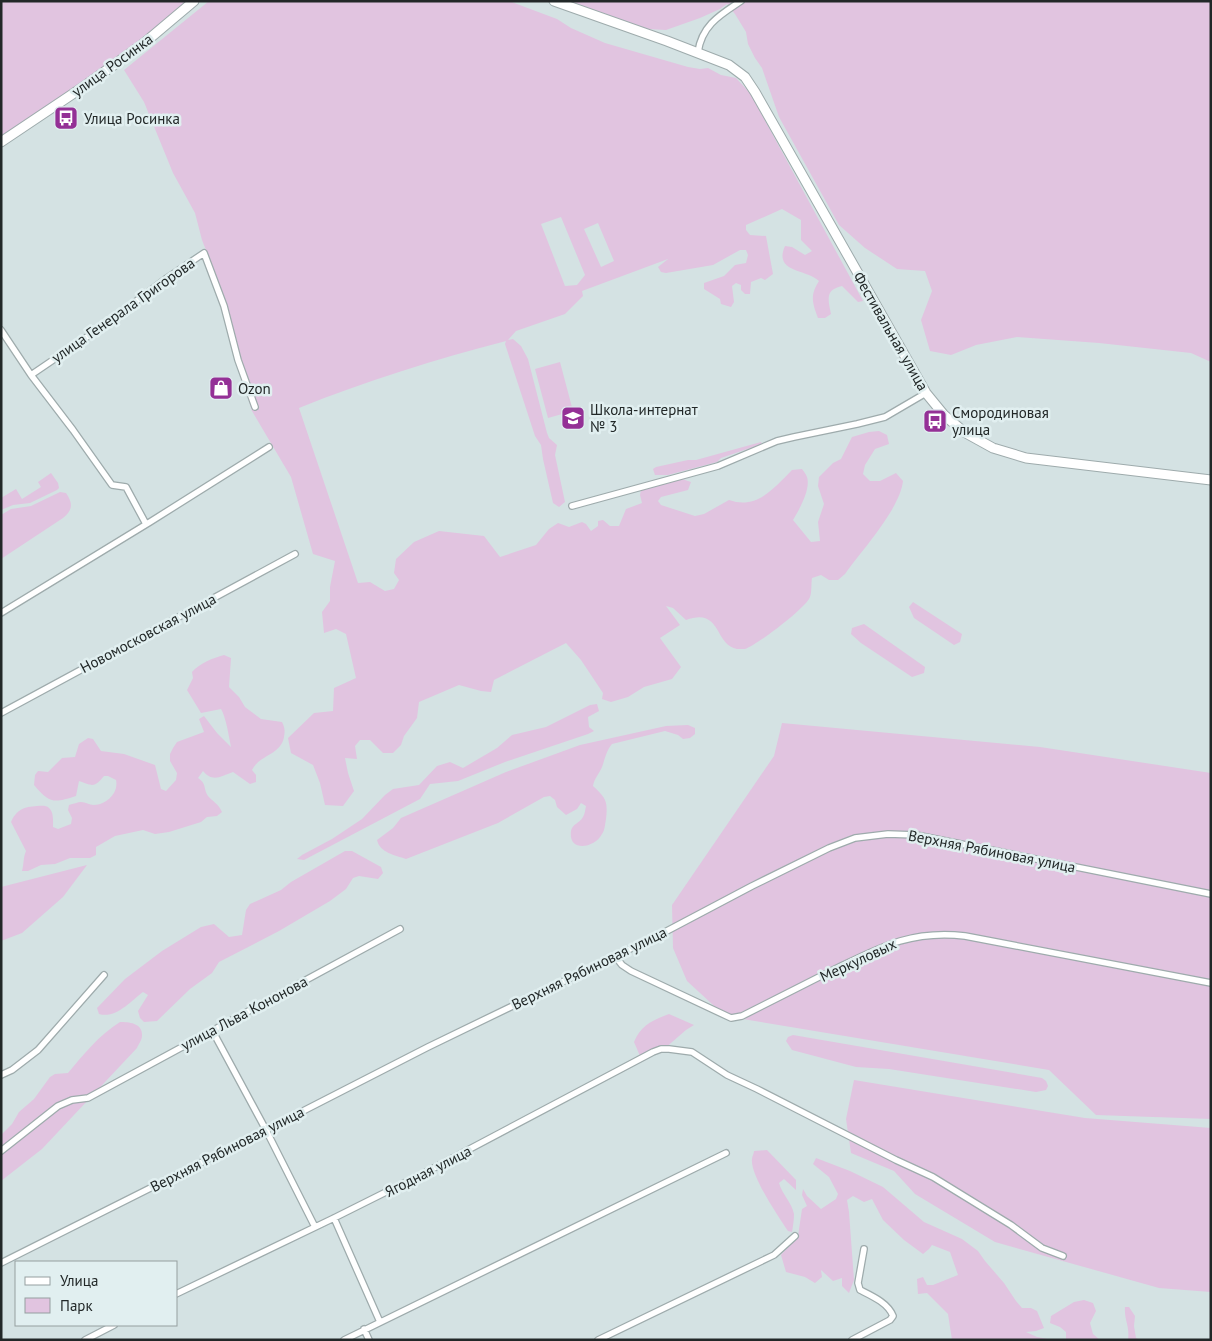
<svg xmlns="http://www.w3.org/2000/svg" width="1212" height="1341" font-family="'PT Sans',sans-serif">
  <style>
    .green { fill: #e1c4e0; fill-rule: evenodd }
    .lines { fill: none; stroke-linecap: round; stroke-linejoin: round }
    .street-casing { stroke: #9eabac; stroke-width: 8 }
    .primary-casing { stroke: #9eabac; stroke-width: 11 }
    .street { stroke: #fff; stroke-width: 5.5 }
    .primary { stroke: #fff; stroke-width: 9 }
    .labels { text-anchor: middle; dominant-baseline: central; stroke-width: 5; stroke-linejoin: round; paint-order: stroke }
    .street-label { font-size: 15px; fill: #222828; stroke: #e1eff0 }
    .poi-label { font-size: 15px; fill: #222828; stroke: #e1eff0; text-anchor: start }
  </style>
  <rect width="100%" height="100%" fill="#d4e2e3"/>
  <path class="green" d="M1 1H189L124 56 1 144Z
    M209 1H509L557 19 571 28 605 43 688 67 700 69 708 68 721 75 736 78 750 93 863 301 858 302 842 286C825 290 828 299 831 314L825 318H818C812 302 810 295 819 281 807 269 773 273 785 246L792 247 805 255 812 251 801 240V220L782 209 746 225V230L750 235 766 236 773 274 765 280 761 278 751 282 750 294H745L741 290V285L736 283 732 286 734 302 731 307 721 304 720 299 704 289V283L724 276 735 265 746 263 748 255 746 250H740L713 265 666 273 661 272 658 267 668 259 582 291 583 296 565 314 516 331 508 340 513 339 521 346 528 359 547 433 549 438 557 445 555 455 565 502 559 507 553 503 543 459 541 445 535 436 505 344 506 341C436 359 366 381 299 408L358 583 370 582 385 591 394 589 399 580 394 573 396 559 414 542 439 531 484 536 500 557 536 545 549 529 558 523 569 527 582 522 586 524 591 531 598 526V521L603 520 610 526H619L626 509 642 503 640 495 641 490 682 479 691 482 688 490 661 497 658 501 661 505 695 516 704 514 729 500C757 510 774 488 792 470L802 469C804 472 806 474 807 477 811 489 799 510 793 520L811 542 820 541 818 522 824 504 818 486 819 477 833 463 841 459 852 437 869 432 879 431 887 435 889 444 875 449 865 465 863 474 870 481H880L896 473 903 481C900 509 862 550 845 574L838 580H829L821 575 812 578C811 584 812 592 810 597 807 607 756 646 745 649 742 649 739 649 737 649 714 645 722 607 686 620L673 608 666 606 680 625 660 638 681 667 672 679 644 687 628 697 611 702 602 699 603 693 581 660 566 643 494 680 491 692 481 691 459 685 419 702 417 718 404 736 401 745 393 753H383L370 740H360L355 746 357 759 345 758 348 773 354 791 343 806 325 805 320 783 313 765 291 753 288 738 314 713 333 711 334 688 356 678 346 634 336 629 324 633 322 612 330 601V587L335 561 313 554 291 477 252 411 244 385 226 301 202 240 195 213 173 173 144 102 124 70ZM561 217 585 275 577 285 565 286 541 224ZM598 223 614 261 601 267 584 229Z
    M569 1H1211V362L1191 353 1099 343 1017 337 976 345 951 355 930 351 921 320 932 291 925 271 897 269 865 248 839 225 779 117 762 68 755 58 748 44 746 32 735 14 727 4 720 9 700 18 666 30 648 29Z
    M560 362 573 411 548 418 535 369Z
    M761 442 762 444 721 458 717 462 668 475H655L653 469 656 467 688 460H696Z
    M51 473 58 483 59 488 57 490 30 503 13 505 1 510V498L16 489 22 499 41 487 38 482Z
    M60 492 66 493C73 503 73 510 63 518L1 559V515L11 509 31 506Z
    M913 602 962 634 960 642 954 645 914 618 909 607Z
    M864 624 925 667 924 673 912 677 861 643 851 634 852 628Z
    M224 655 231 658 229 687 239 697 245 707 261 719 282 722C285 728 285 731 284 737 281 755 259 755 252 770L256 775V782L250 784 233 772C221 776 213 783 203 771L198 778C207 784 203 788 208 796 213 802 218 803 222 812L217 816 207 817 201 822 169 832 155 834 143 830 115 836 96 847V855L90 858H70L55 864 41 865 28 871H22C24 864 23 858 26 851L11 822C17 809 24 807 37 806 41 806 46 805 49 808 54 812 53 822 53 827L58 829 71 824 72 818 68 810 69 805C73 804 78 802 81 802 86 802 89 805 94 805 106 805 119 793 116 780L108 776H104C94 788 93 786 79 781L76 796C54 803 50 804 34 785L35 775 38 771 48 772 62 758 75 757 79 744 88 738 93 739 101 751 124 754 155 765 161 789 166 791 176 780 177 773 170 761V754L173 748 177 742 204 732 199 719 204 716 217 733 231 747C229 737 226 717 221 709L201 713 187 690 193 678 192 672C200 663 213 658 224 655Z
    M597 704 599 711 588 717 589 727 594 731 588 734 505 762 458 781 430 784 420 799 304 860 297 859 302 855 332 839 362 819 385 795 393 789 419 785 437 766 450 762 463 768 497 748 512 735 546 727 590 705Z
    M782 723 1040 747 1211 773V1119L1096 1115 1049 1070 725 1016 687 981 673 948 672 905 774 756Z
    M688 725 695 728V734L690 738 683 739 678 735 665 731 612 744C606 751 605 759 602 767 599 774 594 779 593 786 606 798 608 801 606 819 605 824 605 830 602 834 595 848 568 853 571 831 572 824 580 823 583 817 585 814 585 810 586 806L581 803 577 809 566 815 557 807 555 800 550 796 544 797 498 823 406 859C395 855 380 853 377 840L393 828 401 818 506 772 580 745 666 726Z
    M345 851H352L381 867 383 873 378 879 359 876 353 878 346 889 330 901 279 931 219 962 212 973 190 989 157 1021 144 1022 140 1018 138 1011 148 995 143 992C131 1001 116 1019 99 1014L97 1008 125 979 162 951 201 927 214 924 229 937 242 935 246 910 250 904 281 890 291 882Z
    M87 865 63 897 22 933 1 941V887Z
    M669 1014 694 1025 686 1030 664 1049 648 1058 640 1056 634 1042C641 1025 653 1020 669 1014Z
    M120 1022C129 1022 143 1023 142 1036 142 1040 138 1045 137 1048L42 1149 1 1181V1135L12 1124 19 1112 34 1099 50 1077 55 1074 68 1073C83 1055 99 1035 120 1022Z
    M793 1035 1042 1078 1046 1081 1048 1086 1046 1090 1036 1092 889 1069 856 1067 792 1050 786 1041 788 1037Z
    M854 1080 1085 1118 1211 1128V1292L1159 1288 995 1242 915 1194 894 1171 851 1153 846 1119Z
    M767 1150 796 1180V1190L784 1179 779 1183C782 1194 792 1203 794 1214 794 1220 793 1226 792 1232L788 1231C778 1216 750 1175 752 1159 752 1156 754 1154 754 1151Z
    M816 1158 850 1171 883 1187 924 1222 962 1239 978 1251 985 1261 1004 1283 1016 1301 1022 1308H1031L1037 1311 1044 1328 1036 1331 1026 1332 1037 1337 1053 1340H952L948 1314 927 1293 918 1294 917 1279 923 1277 927 1285H933L958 1275 950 1252 932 1245 929 1249 923 1254 904 1240 883 1220 872 1199 864 1202 853 1196 847 1200 849 1212 854 1280 849 1293 842 1286V1278L833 1281 821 1270 822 1277 815 1283 805 1277 786 1272 781 1255 798 1236 802 1209 807 1206 802 1195 803 1189 807 1196 821 1209 836 1199 838 1194 829 1177 813 1164Z
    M1084 1300 1093 1303 1096 1311 1090 1323 1093 1334 1100 1340H1066V1332L1060 1327 1050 1323 1051 1316 1074 1302Z
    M1125 1307H1129L1135 1316 1134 1326 1136 1338 1140 1340H1128C1130 1326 1124 1320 1125 1307Z"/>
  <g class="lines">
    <g class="street-casing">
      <path id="street" d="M698 52C702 25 720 15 741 1
        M1 330 31 375 106 324 167 278 204 253 224 306 238 360 255 407
        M31 375 73 430 112 485 126 487 146 524
        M572 506 718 466 777 441 794 437 857 424 885 417 926 393
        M1 613 150 522 269 447
        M1 713 295 554
        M615 956 622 965 631 971 731 1018 742 1016C770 1002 799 987 827 973 875 950 909 929 965 936L1211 983
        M212 1030 266 1130 315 1227
        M1 1075 12 1070 38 1050 104 975
        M1 1151 58 1106 72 1100 88 1098 400 929
        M334 1218 380 1322
        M1 1263 266 1130 428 1047 663 933 752 886 829 848 855 838 888 834 916 835 1211 894
        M176 1294 334 1218 430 1170 653 1052 661 1049H669L692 1052 727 1075 757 1089 896 1160 933 1177 1011 1225 1042 1248 1063 1256
        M364 1329 369 1340
        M85 1340 114 1325
        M344 1340 726 1153
        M598 1340 774 1255 795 1236
        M852 1340 890 1320 893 1316C888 1303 872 1296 860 1290L858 1283 864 1249"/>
    </g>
    <g class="primary-casing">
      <path id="primary" d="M554 1 667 41 729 65 745 77 755 92 926 393 944 415 964 432 993 448 1026 458 1211 480
        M1 142 86 85 143 44 194 1"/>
    </g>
    <use href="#street" class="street"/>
    <use href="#primary" class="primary"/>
  </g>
  <defs>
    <g id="bus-square" transform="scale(1.25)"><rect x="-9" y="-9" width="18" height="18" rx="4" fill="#943096" stroke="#e1eff0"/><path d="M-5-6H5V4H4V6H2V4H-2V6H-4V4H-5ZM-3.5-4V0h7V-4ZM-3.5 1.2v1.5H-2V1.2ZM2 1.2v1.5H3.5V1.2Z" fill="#fff"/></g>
    <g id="shop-square" transform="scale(1.25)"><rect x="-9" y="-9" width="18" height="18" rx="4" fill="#943096" stroke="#e1eff0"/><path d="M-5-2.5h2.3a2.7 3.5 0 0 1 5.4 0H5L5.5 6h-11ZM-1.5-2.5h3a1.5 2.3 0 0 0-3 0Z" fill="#fff"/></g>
    <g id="school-square" transform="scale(1.25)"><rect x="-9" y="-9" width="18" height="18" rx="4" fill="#943096" stroke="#e1eff0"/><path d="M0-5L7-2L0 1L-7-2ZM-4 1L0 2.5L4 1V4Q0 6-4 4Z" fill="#fff"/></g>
  </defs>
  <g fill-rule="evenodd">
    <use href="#bus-square" x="66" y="118"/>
    <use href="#shop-square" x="221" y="388"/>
    <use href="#school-square" x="573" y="418"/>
    <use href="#bus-square" x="935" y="421"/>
  </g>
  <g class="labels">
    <g class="street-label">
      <text transform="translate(112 65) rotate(-36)">улица Росинка</text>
      <text transform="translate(123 310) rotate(-35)">улица Генерала Григорова</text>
      <text transform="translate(891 331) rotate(60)">Фестивальная улица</text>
      <text transform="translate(148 633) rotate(-28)">Новомосковская улица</text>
      <text transform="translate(992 851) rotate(11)">Верхняя Рябиновая улица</text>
      <text transform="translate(858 960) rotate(-25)">Меркуловых</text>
      <text transform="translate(589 968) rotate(-26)">Верхняя Рябиновая улица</text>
      <text transform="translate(244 1013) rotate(-28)">улица Льва Кононова</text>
      <text transform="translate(227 1149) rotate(-27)">Верхняя Рябиновая улица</text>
      <text transform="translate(428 1171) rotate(-27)">Ягодная улица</text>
    </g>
    <g class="poi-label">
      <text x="84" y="118">Улица Росинка</text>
      <text x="238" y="388">Ozon</text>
      <text x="590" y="409">Школа-интернат<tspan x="590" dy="17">№ 3</tspan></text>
      <text x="952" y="412">Смородиновая<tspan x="952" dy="17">улица</tspan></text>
    </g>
  </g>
  <rect width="1212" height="1341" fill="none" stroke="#222828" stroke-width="5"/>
  <rect x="15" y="1261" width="162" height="65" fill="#e1eff0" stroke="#959fa0"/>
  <rect x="25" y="1277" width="25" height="8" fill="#ffffff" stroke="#959fa0"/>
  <text x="60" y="1286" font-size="15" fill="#222828">Улица</text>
  <rect x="25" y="1298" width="25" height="15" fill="#e1c4e0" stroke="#959fa0"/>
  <text x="60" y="1311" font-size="15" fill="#222828">Парк</text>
</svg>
